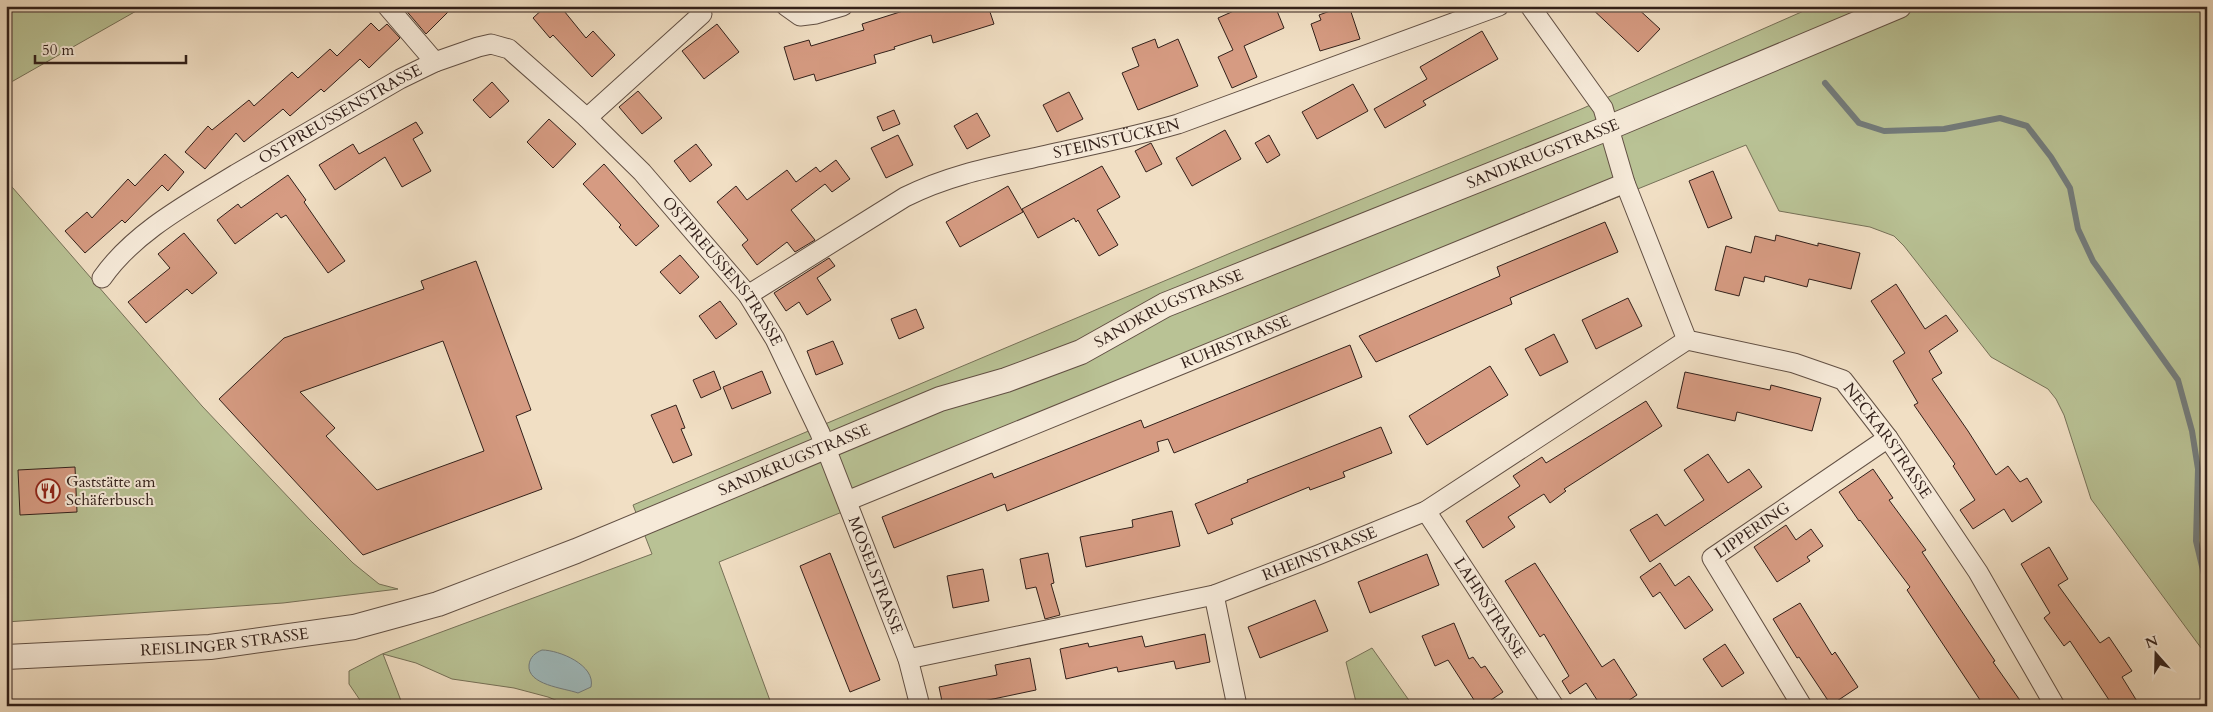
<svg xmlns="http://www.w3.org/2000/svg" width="2213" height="712" font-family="Cardo,serif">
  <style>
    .green { fill: #b9c295; stroke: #767158 }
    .water { fill: #9ebabd; stroke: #737c7c }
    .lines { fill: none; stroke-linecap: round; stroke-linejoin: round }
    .stream { stroke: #737c7c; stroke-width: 6 }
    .building { fill: #d69b82; stroke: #32201a; fill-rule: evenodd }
    .minor-casing { stroke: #625044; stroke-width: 21 }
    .tertiary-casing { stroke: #625044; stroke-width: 26 }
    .minor { stroke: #f6ead9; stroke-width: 19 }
    .tertiary { stroke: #f6ead9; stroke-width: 24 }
    .labels { text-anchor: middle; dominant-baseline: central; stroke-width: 4; stroke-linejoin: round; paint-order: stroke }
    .street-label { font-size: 16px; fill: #32201a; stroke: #f6ead9 }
    .poi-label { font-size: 16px; fill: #32201a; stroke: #f6ead9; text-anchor: start }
  </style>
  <rect width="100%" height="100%" fill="#f1dfc4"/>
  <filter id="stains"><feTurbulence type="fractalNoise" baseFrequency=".004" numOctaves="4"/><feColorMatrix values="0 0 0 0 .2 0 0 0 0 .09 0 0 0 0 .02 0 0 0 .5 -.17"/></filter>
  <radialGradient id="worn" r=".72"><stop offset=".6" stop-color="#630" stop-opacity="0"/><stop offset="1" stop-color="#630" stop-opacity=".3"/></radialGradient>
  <path class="green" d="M6 6H145L6 85Z
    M1815 6H2207V656L2091 499 2064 415 2056 399 2048 389 1991 357 1904 246 1894 236 1870 227 1779 211 1746 145 719 562 772 706H570L548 697 514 688 452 679 416 663 383 654 403 706H364L349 684V671L382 654 652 554 633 505 1233 252 1579 110Z
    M6 180 202 406 309 519 353 563 379 584 398 589 283 603 6 622Z
    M1372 648 1413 706H1357L1346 662Z"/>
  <path class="water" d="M542 650C559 650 596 665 591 687L578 693C564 688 527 685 529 665 530 657 535 653 542 650Z"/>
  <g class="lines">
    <path class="stream" d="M1825 83 1859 123 1884 131 1944 129 2000 118 2027 126 2051 157 2070 188 2078 229 2093 261 2178 380 2192 431 2198 469 2196 541 2207 587"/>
  </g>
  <path class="building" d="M406 6H454L426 34 404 8Z
    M546 6H560L586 38 593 31 615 55 592 77 553 35 550 38 533 18Z
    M912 6H988L994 24 933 43 931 35 894 47 895 49 874 55 876 63 816 81 814 74 794 80 784 47 809 40 811 46 864 30 862 24 903 11 902 9Z
    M1245 6H1275L1284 28 1244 46 1257 77 1232 88 1218 57 1233 50 1218 18Z
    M1344 6H1349L1360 39 1320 51 1311 24 1321 20 1319 15Z
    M1589 6H1635L1660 29 1638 52Z
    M371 23 379 31 387 24 400 38 369 68 360 59 324 92 321 89 290 116 283 109 244 142 236 133 205 169 185 152 208 126 212 130 249 100 254 106 292 72 298 78 330 49 337 56Z
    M717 24 739 52 704 79 682 51Z
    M1482 31 1498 59 1423 101 1426 105 1385 128 1374 109 1427 79 1420 67Z
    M1155 39 1158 48 1178 39 1198 86 1138 110 1122 73 1139 66 1132 48Z
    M492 82 509 101 490 118 473 100Z
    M1353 84 1368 111 1317 139 1302 112Z
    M638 91 662 118 642 134 619 107Z
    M1069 92 1083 119 1057 132 1043 105Z
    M894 110 900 124 883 131 877 117Z
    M977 113 990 136 967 149 954 126Z
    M549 119 576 144 553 168 527 142Z
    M416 122 423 133 413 139 431 171 402 187 385 157 335 190 319 165 353 144 359 154Z
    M1225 130 1241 159 1192 186 1176 158Z
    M898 135 913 165 886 178 871 148Z
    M1269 135 1280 155 1267 163 1255 143Z
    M1151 143 1162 164 1146 172 1135 151Z
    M696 144 712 165 690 182 674 161Z
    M165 154 184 172 168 191 162 185 125 223 122 220 85 253 65 231 87 212 92 218 128 179 135 186Z
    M836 160 850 179 832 192 825 184 791 210 815 240 795 252 787 242 757 265 742 245 748 240 717 202 736 186 747 200 787 170 796 182 816 167 820 172Z
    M604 164 659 226 636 246 619 227 621 225 583 184Z
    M1102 166 1120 197 1097 210 1118 245 1099 256 1078 220 1076 222 1074 218 1038 238 1022 209Z
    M1713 171 1732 218 1708 228 1689 181Z
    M288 175 306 200 304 202 345 261 328 273 286 215 281 218 277 213 235 244 217 220 238 204 241 208Z
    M1008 186 1023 212 960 247 946 222Z
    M1605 222 1618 252 1510 298 1512 304 1376 362 1359 336 1500 276 1497 267Z
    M184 233 217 273 192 294 187 289 146 323 128 302 170 268 158 254Z
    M1776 235 1818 246V243L1860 253 1851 289 1809 279 1807 287 1765 276 1764 282 1744 277 1739 296 1715 290 1726 246 1751 253 1755 236 1775 241Z
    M680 255 699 277 680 294 660 272Z
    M829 258 835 266 817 278 831 300 807 315 799 302 786 311 774 293Z
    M476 261 531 410 516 416 542 489 363 555 219 399 284 338 424 289 421 281ZM443 341 484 451 377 490 326 436 335 428 300 392Z
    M1896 284 1925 329 1946 315 1958 331 1929 351 1942 373 1932 379 1968 431 1996 475 2008 466 2020 482 2027 478 2042 502 2012 522 2004 509 1973 529 1960 510 1975 500 1953 466 1955 464 1914 405 1918 403 1893 361 1905 353 1871 301Z
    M1628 298 1642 326 1596 349 1582 320Z
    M720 301 737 324 716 339 699 316Z
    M916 309 924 328 899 339 891 319Z
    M1554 334 1568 362 1540 376 1525 349Z
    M833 341 843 364 816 375 807 351Z
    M1350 345 1362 377 1174 453 1168 439 1157 442 1159 451 1007 511 1005 504 894 548 882 517 992 473 994 478 1141 420 1144 428Z
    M1490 366 1508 395 1427 445 1409 416Z
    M714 371 721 389 701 398 693 380Z
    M762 371 771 393 732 409 723 387Z
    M1685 372 1770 390 1771 385 1821 398 1812 431 1737 412 1735 421 1677 408Z
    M1646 401 1662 426 1564 489 1566 491 1550 503 1544 494 1508 517 1515 527 1483 548 1466 521 1520 486 1513 476 1542 457 1546 463Z
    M676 405 685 428 681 429 692 455 673 463 651 415Z
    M1381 427 1392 453 1343 472 1345 477 1310 490 1309 487 1231 519 1233 524 1208 534 1195 504 1248 482 1247 480Z
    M1708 454 1728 483 1749 469 1762 487 1650 562 1630 530 1657 514 1665 526 1704 500 1684 470Z
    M75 467 77 512 20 515 18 470Z
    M1873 469 1893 498 1889 500 1926 550 1922 552 1995 661 1993 662 2024 706H1984L1907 590 1910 587 1860 520 1859 521 1839 492Z
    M1172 511 1180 546 1086 567 1080 537 1133 527 1132 520Z
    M1786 525 1796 540 1811 529 1823 546 1807 557 1810 561 1777 582 1754 547Z
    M2049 547 2068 579 2058 585 2100 643 2109 637 2132 671 2122 677 2140 706H2113L2070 641 2064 646 2044 618 2050 613 2021 564Z
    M830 553 880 680 850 692 800 566Z
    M1048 553 1054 583 1051 584 1060 615 1045 619 1036 587 1026 589 1020 559Z
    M1427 554 1439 585 1370 613 1358 582Z
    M1535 563 1602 667 1614 659 1637 695 1620 706H1601L1586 683 1570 694 1562 681 1569 676 1544 634 1540 637 1505 581Z
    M1660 563 1675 586 1689 576 1713 610 1685 629 1660 592 1653 597 1640 577Z
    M983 569 989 601 953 608 947 576Z
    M1315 600 1328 631 1260 658 1248 627Z
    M1800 603 1832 655 1835 652 1858 687 1831 705 1799 657 1797 658 1773 619Z
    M1454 623 1469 659 1473 657 1481 668 1485 666 1503 692 1482 706H1478L1448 660 1435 666 1422 636Z
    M1205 634 1210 662 1176 669 1174 661 1118 672 1117 667 1066 679 1060 649 1088 643 1089 647 1142 636 1145 647Z
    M1725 644 1744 673 1722 687 1703 659Z
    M1030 658 1036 690 979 702 980 706H943L939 687 997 675 995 665Z"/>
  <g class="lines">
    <g class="minor-casing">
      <g id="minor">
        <path d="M387 6 435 62"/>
        <path d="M786 6 800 16 816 14 843 6"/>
        <path id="s1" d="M1530 6 1603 108 1625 183 1687 340 1794 363 1843 380 1888 438 1978 572 2055 706"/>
        <path d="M587 118 702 14"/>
        <path id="s2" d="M102 278C134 232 189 203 236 174 291 142 346 110 400 79L435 62 478 47 491 44 509 49 587 118 642 172 748 295 775 339 820 433 908 659 920 706"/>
        <path id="s3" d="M748 295 905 197C947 176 987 168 1033 158 1081 147 1130 138 1178 124L1499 6"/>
        <path id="s4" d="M847 501 1625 183"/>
        <path id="s5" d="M1426 511 1554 706"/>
        <path d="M1214 595 1237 706"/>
        <path id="s6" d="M908 659 1214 595 1318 555 1426 511 1687 340"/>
        <path id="s7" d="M1802 706 1712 558 1888 438"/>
      </g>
    </g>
    <g class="tertiary-casing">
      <g id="tertiary">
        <path id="s8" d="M6 657 210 647 354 627 438 604 576 551 940 399 1006 380 1081 352 1165 305 1608 128 1899 6"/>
      </g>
    </g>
    <use href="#minor" class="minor"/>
    <use href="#tertiary" class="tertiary"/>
  </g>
  <defs>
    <g id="restaurant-ring" transform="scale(1.25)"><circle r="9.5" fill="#f6ead9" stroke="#8f2418" stroke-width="1.5"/><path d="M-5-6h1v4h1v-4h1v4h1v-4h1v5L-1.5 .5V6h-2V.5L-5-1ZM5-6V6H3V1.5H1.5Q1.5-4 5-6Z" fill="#8f2418"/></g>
  </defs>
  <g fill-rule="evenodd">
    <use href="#restaurant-ring" x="48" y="491"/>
  </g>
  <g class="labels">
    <g class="street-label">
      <text stroke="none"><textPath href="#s2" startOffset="291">OSTPREUSSENSTRASSE</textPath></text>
      <text stroke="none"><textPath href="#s3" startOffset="405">STEINSTÜCKEN</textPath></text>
      <text stroke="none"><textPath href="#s8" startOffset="1631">SANDKRUGSTRASSE</textPath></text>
      <text stroke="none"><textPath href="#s2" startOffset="786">OSTPREUSSENSTRASSE</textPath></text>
      <text stroke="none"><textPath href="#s8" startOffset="1226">SANDKRUGSTRASSE</textPath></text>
      <text stroke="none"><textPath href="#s4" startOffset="420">RUHRSTRASSE</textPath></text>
      <text stroke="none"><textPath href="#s1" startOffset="609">NECKARSTRASSE</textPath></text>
      <text stroke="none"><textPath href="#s8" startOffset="821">SANDKRUGSTRASSE</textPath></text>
      <text stroke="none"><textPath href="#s7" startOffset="222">LIPPERING</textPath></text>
      <text stroke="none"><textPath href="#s6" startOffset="426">RHEINSTRASSE</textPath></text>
      <text stroke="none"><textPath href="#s2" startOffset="1129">MOSELSTRASSE</textPath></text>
      <text stroke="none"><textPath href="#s5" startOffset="116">LAHNSTRASSE</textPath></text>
      <text stroke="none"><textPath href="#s8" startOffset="219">REISLINGER STRASSE</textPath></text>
    </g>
    <g class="poi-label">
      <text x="66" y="482">Gaststätte am<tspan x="66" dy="18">Schäferbusch</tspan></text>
    </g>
  </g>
  <rect width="2213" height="712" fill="none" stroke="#f1dfc4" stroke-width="25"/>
  <rect x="8" y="8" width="2198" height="697" fill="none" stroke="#32201a" stroke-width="2.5"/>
  <rect x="12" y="12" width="2188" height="687" fill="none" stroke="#32201a"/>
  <g transform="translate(2156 654) rotate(340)" stroke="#f6ead9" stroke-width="4" paint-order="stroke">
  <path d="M0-4L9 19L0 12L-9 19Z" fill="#32201a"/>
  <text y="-8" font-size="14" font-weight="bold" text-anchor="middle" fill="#32201a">N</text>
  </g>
  <path d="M35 55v8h151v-8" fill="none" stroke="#32201a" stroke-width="2.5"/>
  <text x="42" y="55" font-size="15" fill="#32201a" stroke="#f6ead9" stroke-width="4" paint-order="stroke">50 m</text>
  <rect width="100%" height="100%" filter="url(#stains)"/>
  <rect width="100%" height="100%" fill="url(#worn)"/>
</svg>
